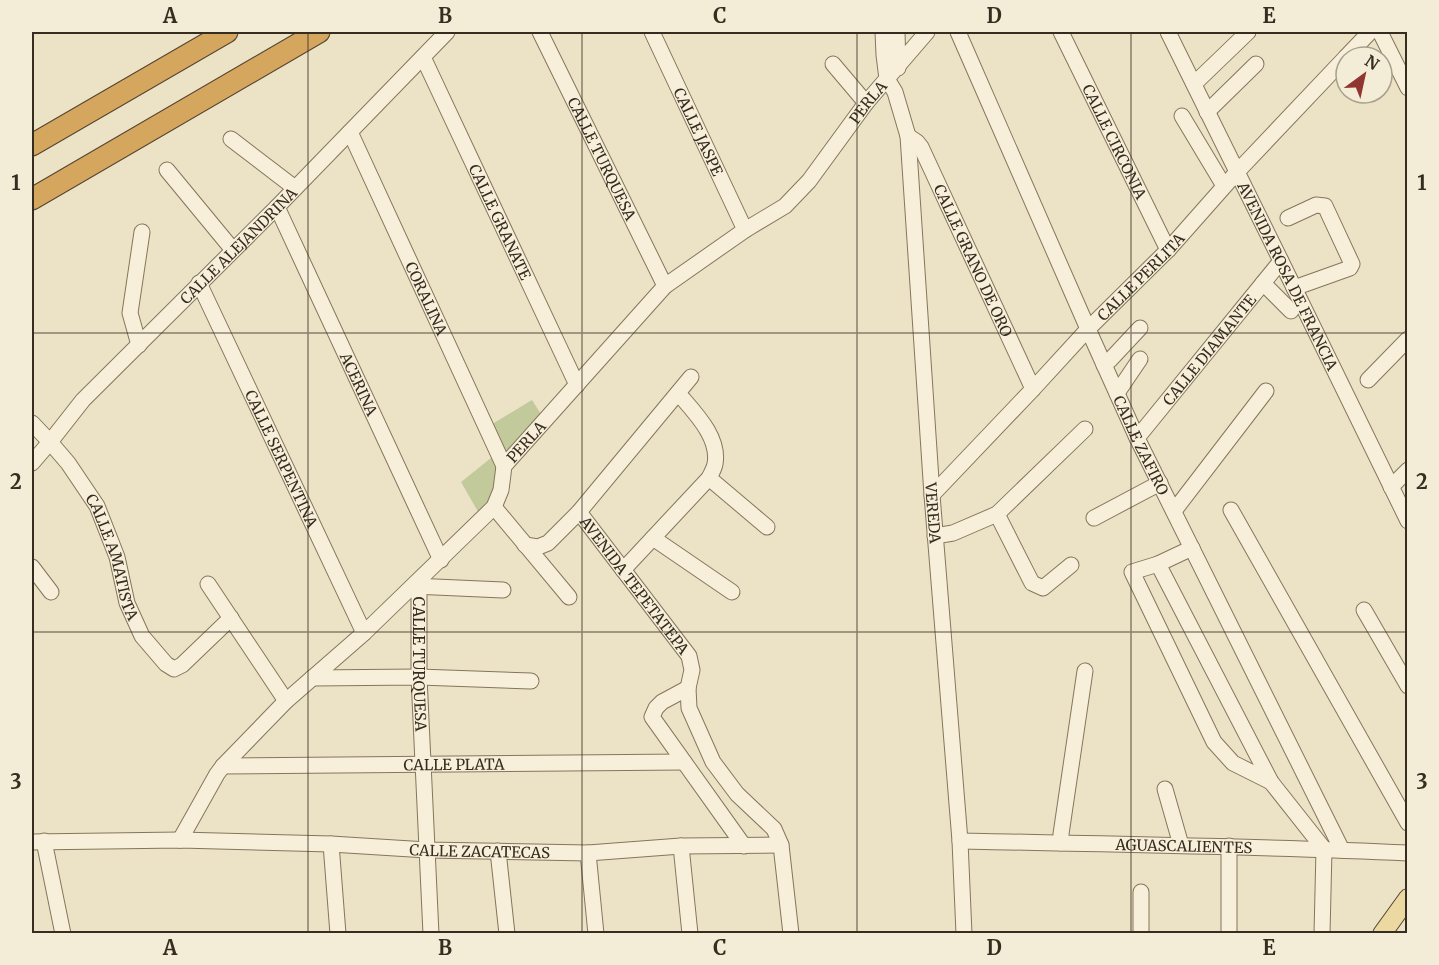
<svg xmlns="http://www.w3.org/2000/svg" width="1439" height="965" font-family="Merriweather,serif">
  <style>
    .green { fill: #c2c99b }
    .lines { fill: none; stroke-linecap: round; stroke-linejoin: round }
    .minor-casing { stroke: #86755d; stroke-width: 17 }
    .major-casing { stroke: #544331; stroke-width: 20 }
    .highway-casing { stroke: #544331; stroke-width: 23 }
    .minor { stroke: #f7efd9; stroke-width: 15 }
    .major { stroke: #ecd8a1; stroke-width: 18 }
    .highway { stroke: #d5a65d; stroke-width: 21 }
    .grid { fill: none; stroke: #372c20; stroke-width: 1.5; stroke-opacity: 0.55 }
    .labels { text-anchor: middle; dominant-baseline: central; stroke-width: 5; stroke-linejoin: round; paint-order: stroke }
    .street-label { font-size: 15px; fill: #372c20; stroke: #f3ecd6 }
    .neatline { fill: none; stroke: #372c20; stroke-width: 2 }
    .grid-label { font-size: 20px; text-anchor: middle; font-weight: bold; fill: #372c20 }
  </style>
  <rect width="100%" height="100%" fill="#ece2c6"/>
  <path class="green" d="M532 400 544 419 505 462 489 426Z
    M496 454 499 490 480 515 461 482Z"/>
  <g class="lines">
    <g class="minor-casing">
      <g id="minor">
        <path id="s1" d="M540 32 665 286"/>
        <path id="s2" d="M652 32 745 230"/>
        <path id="s3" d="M883 32 884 55 887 79 895 92 908 136 932 495 960 841 964 934"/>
        <path d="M897 32 898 68"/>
        <path id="s4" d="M958 32 1088 329 1137 438 1342 850"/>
        <path id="s5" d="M1061 32 1168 250"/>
        <path id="s6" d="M1168 32 1281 261 1408 521"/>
        <path d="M1380 32 1408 88"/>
        <path id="s7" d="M423 57 577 385"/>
        <path d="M1346 57 1370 32"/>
        <path d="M833 64 866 103"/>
        <path d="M1194 84 1248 32"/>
        <path d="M1207 112 1256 64"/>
        <path d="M1182 116 1224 186"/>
        <path id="s8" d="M350 132 504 466"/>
        <path id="s9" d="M908 136 917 142 921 147 1033 389"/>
        <path d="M231 139 295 188"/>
        <path d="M167 170 233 250"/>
        <path id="s10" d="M277 207 441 560"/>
        <path d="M1288 218 1316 205 1325 206 1352 264 1350 268 1294 288"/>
        <path id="s11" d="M199 283 364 633"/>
        <path d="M1263 283 1291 311"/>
        <path d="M139 345 130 313 142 232"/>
        <path d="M1104 365 1111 359 1140 328"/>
        <path d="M1368 380 1408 339"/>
        <path d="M1117 393 1140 359"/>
        <path id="s12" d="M32 423 50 442 68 463 97 506 117 557 127 603 142 636 166 664 174 669 182 665 231 618"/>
        <path id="s13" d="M1137 438 1281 261"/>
        <path id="s14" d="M32 463 50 442 83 400 277 207 447 32"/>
        <path d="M709 478 767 527"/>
        <path d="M1391 487 1408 470"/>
        <path id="s15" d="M932 495 1033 389 1088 329 1168 250 1237 172 1346 57"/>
        <path d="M494 507 569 597"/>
        <path d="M1231 510 1408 823"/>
        <path d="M1174 511 1266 391"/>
        <path id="s16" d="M579 512 689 656 692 670 688 688 689 708 713 762 737 794 774 829 781 845 791 934"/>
        <path d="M997 514 1032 583 1043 588 1071 565"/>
        <path d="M1094 518 1160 483"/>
        <path d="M935 536 953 533 997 514 1085 429"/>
        <path d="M653 538 732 592"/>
        <path d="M525 545 538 547 548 543 579 512 691 377"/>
        <path d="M1192 548 1158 564 1271 782 1324 849 1322 934"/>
        <path d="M1158 564 1132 572 1214 742 1233 763 1271 782"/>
        <path d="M32 567 51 592"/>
        <path d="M623 570 709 478C711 474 714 469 715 464 720 437 694 412 678 393"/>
        <path d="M208 584 286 701"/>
        <path d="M413 586 503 590"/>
        <path id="s17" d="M419 586V677L431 934"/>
        <path d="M1364 610 1408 686"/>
        <path d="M312 678 419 677 531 681"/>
        <path d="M688 688 662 702 656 708 652 717 744 846"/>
        <path id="s18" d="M223 766 684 762"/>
        <path d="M1165 789 1181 845"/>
        <path id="s19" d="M180 840 217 774 223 766 286 701 364 633 494 507 501 490 504 466 665 286 745 230 785 206 809 181 866 103 927 32"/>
        <path d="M44 841 63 934"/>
        <path id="s20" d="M960 841C1109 844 1258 846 1408 853"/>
        <path id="s21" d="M32 842 180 840 331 844 427 850 588 853 681 846 781 845"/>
        <path d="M1061 843V834L1085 671"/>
        <path d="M331 844 338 934"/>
        <path d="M681 846 690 934"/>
        <path d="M1229 846V934"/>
        <path d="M498 851 507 934"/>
        <path d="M588 853 596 934"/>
        <path d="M1141 934V892"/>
      </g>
    </g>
    <g class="major-casing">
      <path id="major" d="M1382 934 1408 898"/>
    </g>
    <g class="highway-casing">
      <path id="highway" d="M32 145 227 32
        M32 199 319 32"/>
    </g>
    <use href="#minor" class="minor"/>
    <use href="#major" class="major"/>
    <use href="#highway" class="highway"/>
  </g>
  <path class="grid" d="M308 32V934M582 32V934M857 32V934M1131 32V934M32 333H1408M32 632H1408"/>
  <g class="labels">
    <g class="street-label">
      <text stroke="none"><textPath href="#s19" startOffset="1022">PERLA</textPath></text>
      <text stroke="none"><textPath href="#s2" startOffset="110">CALLE JASPE</textPath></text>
      <text stroke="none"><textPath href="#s5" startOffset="122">CALLE CIRCONIA</textPath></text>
      <text stroke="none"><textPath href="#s1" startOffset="141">CALLE TURQUESA</textPath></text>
      <text stroke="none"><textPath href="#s7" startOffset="182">CALLE GRANATE</textPath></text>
      <text stroke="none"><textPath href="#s14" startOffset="300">CALLE ALEJANDRINA</textPath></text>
      <text stroke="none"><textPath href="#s9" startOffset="142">CALLE GRANO DE ORO</textPath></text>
      <text stroke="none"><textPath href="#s6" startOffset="272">AVENIDA ROSA DE FRANCIA</textPath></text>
      <text stroke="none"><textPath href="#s15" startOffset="302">CALLE PERLITA</textPath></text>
      <text stroke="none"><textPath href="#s8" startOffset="183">CORALINA</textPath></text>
      <text stroke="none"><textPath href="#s13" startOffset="114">CALLE DIAMANTE</textPath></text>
      <text stroke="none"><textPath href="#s10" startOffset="195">ACERINA</textPath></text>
      <text stroke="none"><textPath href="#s19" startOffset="536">PERLA</textPath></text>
      <text stroke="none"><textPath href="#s4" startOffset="452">CALLE ZAFIRO</textPath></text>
      <text stroke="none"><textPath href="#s11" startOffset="194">CALLE SERPENTINA</textPath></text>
      <text stroke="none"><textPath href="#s3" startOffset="486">VEREDA</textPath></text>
      <text stroke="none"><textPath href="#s12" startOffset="159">CALLE AMATISTA</textPath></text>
      <text stroke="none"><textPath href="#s16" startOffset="92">AVENIDA TEPETATEPA</textPath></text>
      <text stroke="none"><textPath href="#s17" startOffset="78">CALLE TURQUESA</textPath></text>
      <text stroke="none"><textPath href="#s18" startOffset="231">CALLE PLATA</textPath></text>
      <text stroke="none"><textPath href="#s20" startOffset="224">AGUASCALIENTES</textPath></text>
      <text stroke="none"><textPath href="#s21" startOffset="448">CALLE ZACATECAS</textPath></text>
    </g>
  </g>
  <rect width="1439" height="965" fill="none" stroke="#f3ecd6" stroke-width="66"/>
  <g transform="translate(1364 75) rotate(33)"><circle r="28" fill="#f3ecd6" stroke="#a89f8d" stroke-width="1.5"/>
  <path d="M0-4.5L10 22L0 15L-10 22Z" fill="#913531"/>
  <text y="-9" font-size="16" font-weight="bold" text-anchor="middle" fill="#372c20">N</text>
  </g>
  <rect x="33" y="33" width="1373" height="899" class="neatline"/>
  <g class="grid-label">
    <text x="170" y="23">A</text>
    <text x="445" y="23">B</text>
    <text x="720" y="23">C</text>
    <text x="994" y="23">D</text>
    <text x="1269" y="23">E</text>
    <text x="16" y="190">1</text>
    <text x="1422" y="190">1</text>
    <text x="16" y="489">2</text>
    <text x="1422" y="489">2</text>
    <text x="16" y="789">3</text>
    <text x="1422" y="789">3</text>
    <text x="170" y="955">A</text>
    <text x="445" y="955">B</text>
    <text x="720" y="955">C</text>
    <text x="994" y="955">D</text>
    <text x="1269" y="955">E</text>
  </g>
</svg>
